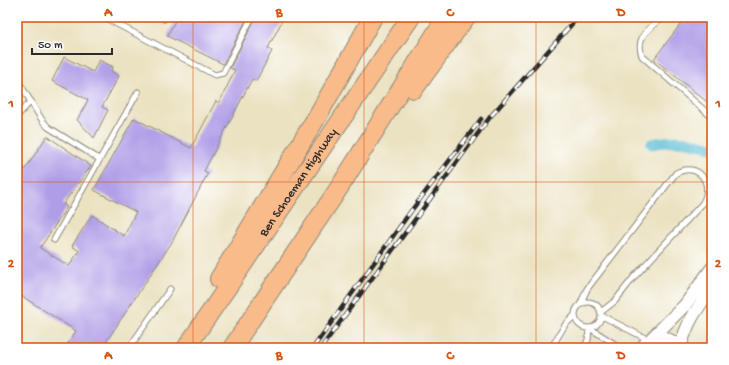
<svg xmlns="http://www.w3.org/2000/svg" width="729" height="365" font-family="'Gochi Hand',sans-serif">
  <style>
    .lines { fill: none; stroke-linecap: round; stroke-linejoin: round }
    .canal { stroke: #54bad2; stroke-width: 11 }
    .building { fill: #b09de7 }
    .service-casing { stroke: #8b8676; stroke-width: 7 }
    .tertiary-casing { stroke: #8b8676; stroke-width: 14 }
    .motorway-casing { stroke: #8b8676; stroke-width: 20 }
    .service { stroke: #fff; stroke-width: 5 }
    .tertiary { stroke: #fff; stroke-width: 12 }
    .motorway { stroke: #fabb8b; stroke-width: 18 }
    .rail-casing { stroke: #2b2b2b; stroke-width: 4.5 }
    .rail { stroke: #fff; stroke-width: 3; stroke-dasharray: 9; stroke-linecap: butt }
    .grid { fill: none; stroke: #d5540f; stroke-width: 1; stroke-opacity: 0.55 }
    .labels { text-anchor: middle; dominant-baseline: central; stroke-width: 3.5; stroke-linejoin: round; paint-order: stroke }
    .street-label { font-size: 13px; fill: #2b2b2b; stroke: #fff }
    .neatline { fill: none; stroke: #d5540f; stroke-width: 1.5 }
    .grid-label { font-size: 13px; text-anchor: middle; font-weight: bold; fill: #d5540f }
  </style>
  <rect width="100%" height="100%" fill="#fff"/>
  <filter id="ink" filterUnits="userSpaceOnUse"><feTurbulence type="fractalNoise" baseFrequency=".025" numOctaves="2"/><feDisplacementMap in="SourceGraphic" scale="8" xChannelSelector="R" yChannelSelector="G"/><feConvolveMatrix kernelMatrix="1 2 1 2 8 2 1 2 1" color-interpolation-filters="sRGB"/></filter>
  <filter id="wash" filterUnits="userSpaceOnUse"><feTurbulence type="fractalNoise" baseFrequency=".012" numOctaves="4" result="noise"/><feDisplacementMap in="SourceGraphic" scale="16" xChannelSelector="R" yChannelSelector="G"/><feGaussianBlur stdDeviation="0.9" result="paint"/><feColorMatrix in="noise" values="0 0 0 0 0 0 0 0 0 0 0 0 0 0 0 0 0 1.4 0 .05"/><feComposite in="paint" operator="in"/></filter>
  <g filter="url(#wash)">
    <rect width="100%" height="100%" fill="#ebe2c1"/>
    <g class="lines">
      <path class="canal" d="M652 144C676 139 689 141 712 148"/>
    </g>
    <g id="blocks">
      <path class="building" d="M177 17H248L223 64 167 36Z
        M256 17H284L268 48 272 51 256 81 252 79 204 171 208 173 172 242 102 348H65L76 331 17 293V175L20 177 47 136 91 166 63 204 67 207 40 248 69 266 79 251 72 246 92 215 124 236 136 212 94 190 134 118 191 148 216 101 219 103 235 70 230 68Z
        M686 17H712V106L654 59Z
        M64 57 93 72 99 60 113 67 111 71 119 76 102 107 108 110 94 138 77 120 88 100 52 81Z"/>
    </g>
  </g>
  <g filter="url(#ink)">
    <use href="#blocks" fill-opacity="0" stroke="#8b8676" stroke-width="1"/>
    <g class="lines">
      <g class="service-casing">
        <path id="service" d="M107 17 111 21 215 75 223 73 252 17
          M662 17C649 30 635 36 642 56L712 117
          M164 19 165 17
          M17 79 42 120 48 127 99 159
          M17 116 31 101
          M54 240 138 92
          M575 315a13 13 0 1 1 26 0a13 13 0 1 1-26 0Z
          M580 305 587 289 676 173C699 161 715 184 702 204L634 277 615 301 601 312
          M602 316 649 340
          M591 329 621 348
          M712 337V341
          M129 348 170 289
          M551 348 565 325 575 315
          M584 348 588 340 589 329"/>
      </g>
      <g class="tertiary-casing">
        <path id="tertiary" d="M652 338 685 305 712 268
          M642 348C650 334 670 334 678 348
          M680 348C687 322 696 310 712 288"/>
      </g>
      <g class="motorway-casing">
        <g id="motorway">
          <path d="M414 89 466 17"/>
          <path d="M219 279 318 115 373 17"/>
          <path id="s1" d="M186 348 411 17"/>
          <path d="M232 348 339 188 446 17"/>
        </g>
      </g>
      <use href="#service" class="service"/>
      <use href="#tertiary" class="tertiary"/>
      <use href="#motorway" class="motorway"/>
      <g class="rail-casing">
        <path id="rail" d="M313 348 411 211 481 119
          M321 348 490 117 578 17"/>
      </g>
      <use href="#rail" class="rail"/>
    </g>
  </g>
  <path class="grid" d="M193 17V348M364 17V348M536 17V348M17 182H712"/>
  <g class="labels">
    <g class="street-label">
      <text stroke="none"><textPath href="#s1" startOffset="200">Ben Schoeman Highway</textPath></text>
    </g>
  </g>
  <rect width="729" height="365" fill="none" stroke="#fff" stroke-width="44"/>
  <path d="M32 48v6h80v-6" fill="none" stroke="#2b2b2b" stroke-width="2"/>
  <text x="38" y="48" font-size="12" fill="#2b2b2b" stroke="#ffffff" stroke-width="3" paint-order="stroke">50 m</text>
  <rect x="22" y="22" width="685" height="321" class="neatline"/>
  <g class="grid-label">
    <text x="108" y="16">A</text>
    <text x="279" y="16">B</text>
    <text x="450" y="16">C</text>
    <text x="621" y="16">D</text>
    <text x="11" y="107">1</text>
    <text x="718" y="107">1</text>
    <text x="11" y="267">2</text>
    <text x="718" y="267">2</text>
    <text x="108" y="359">A</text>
    <text x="279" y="359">B</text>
    <text x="450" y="359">C</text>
    <text x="621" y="359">D</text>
  </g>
</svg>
